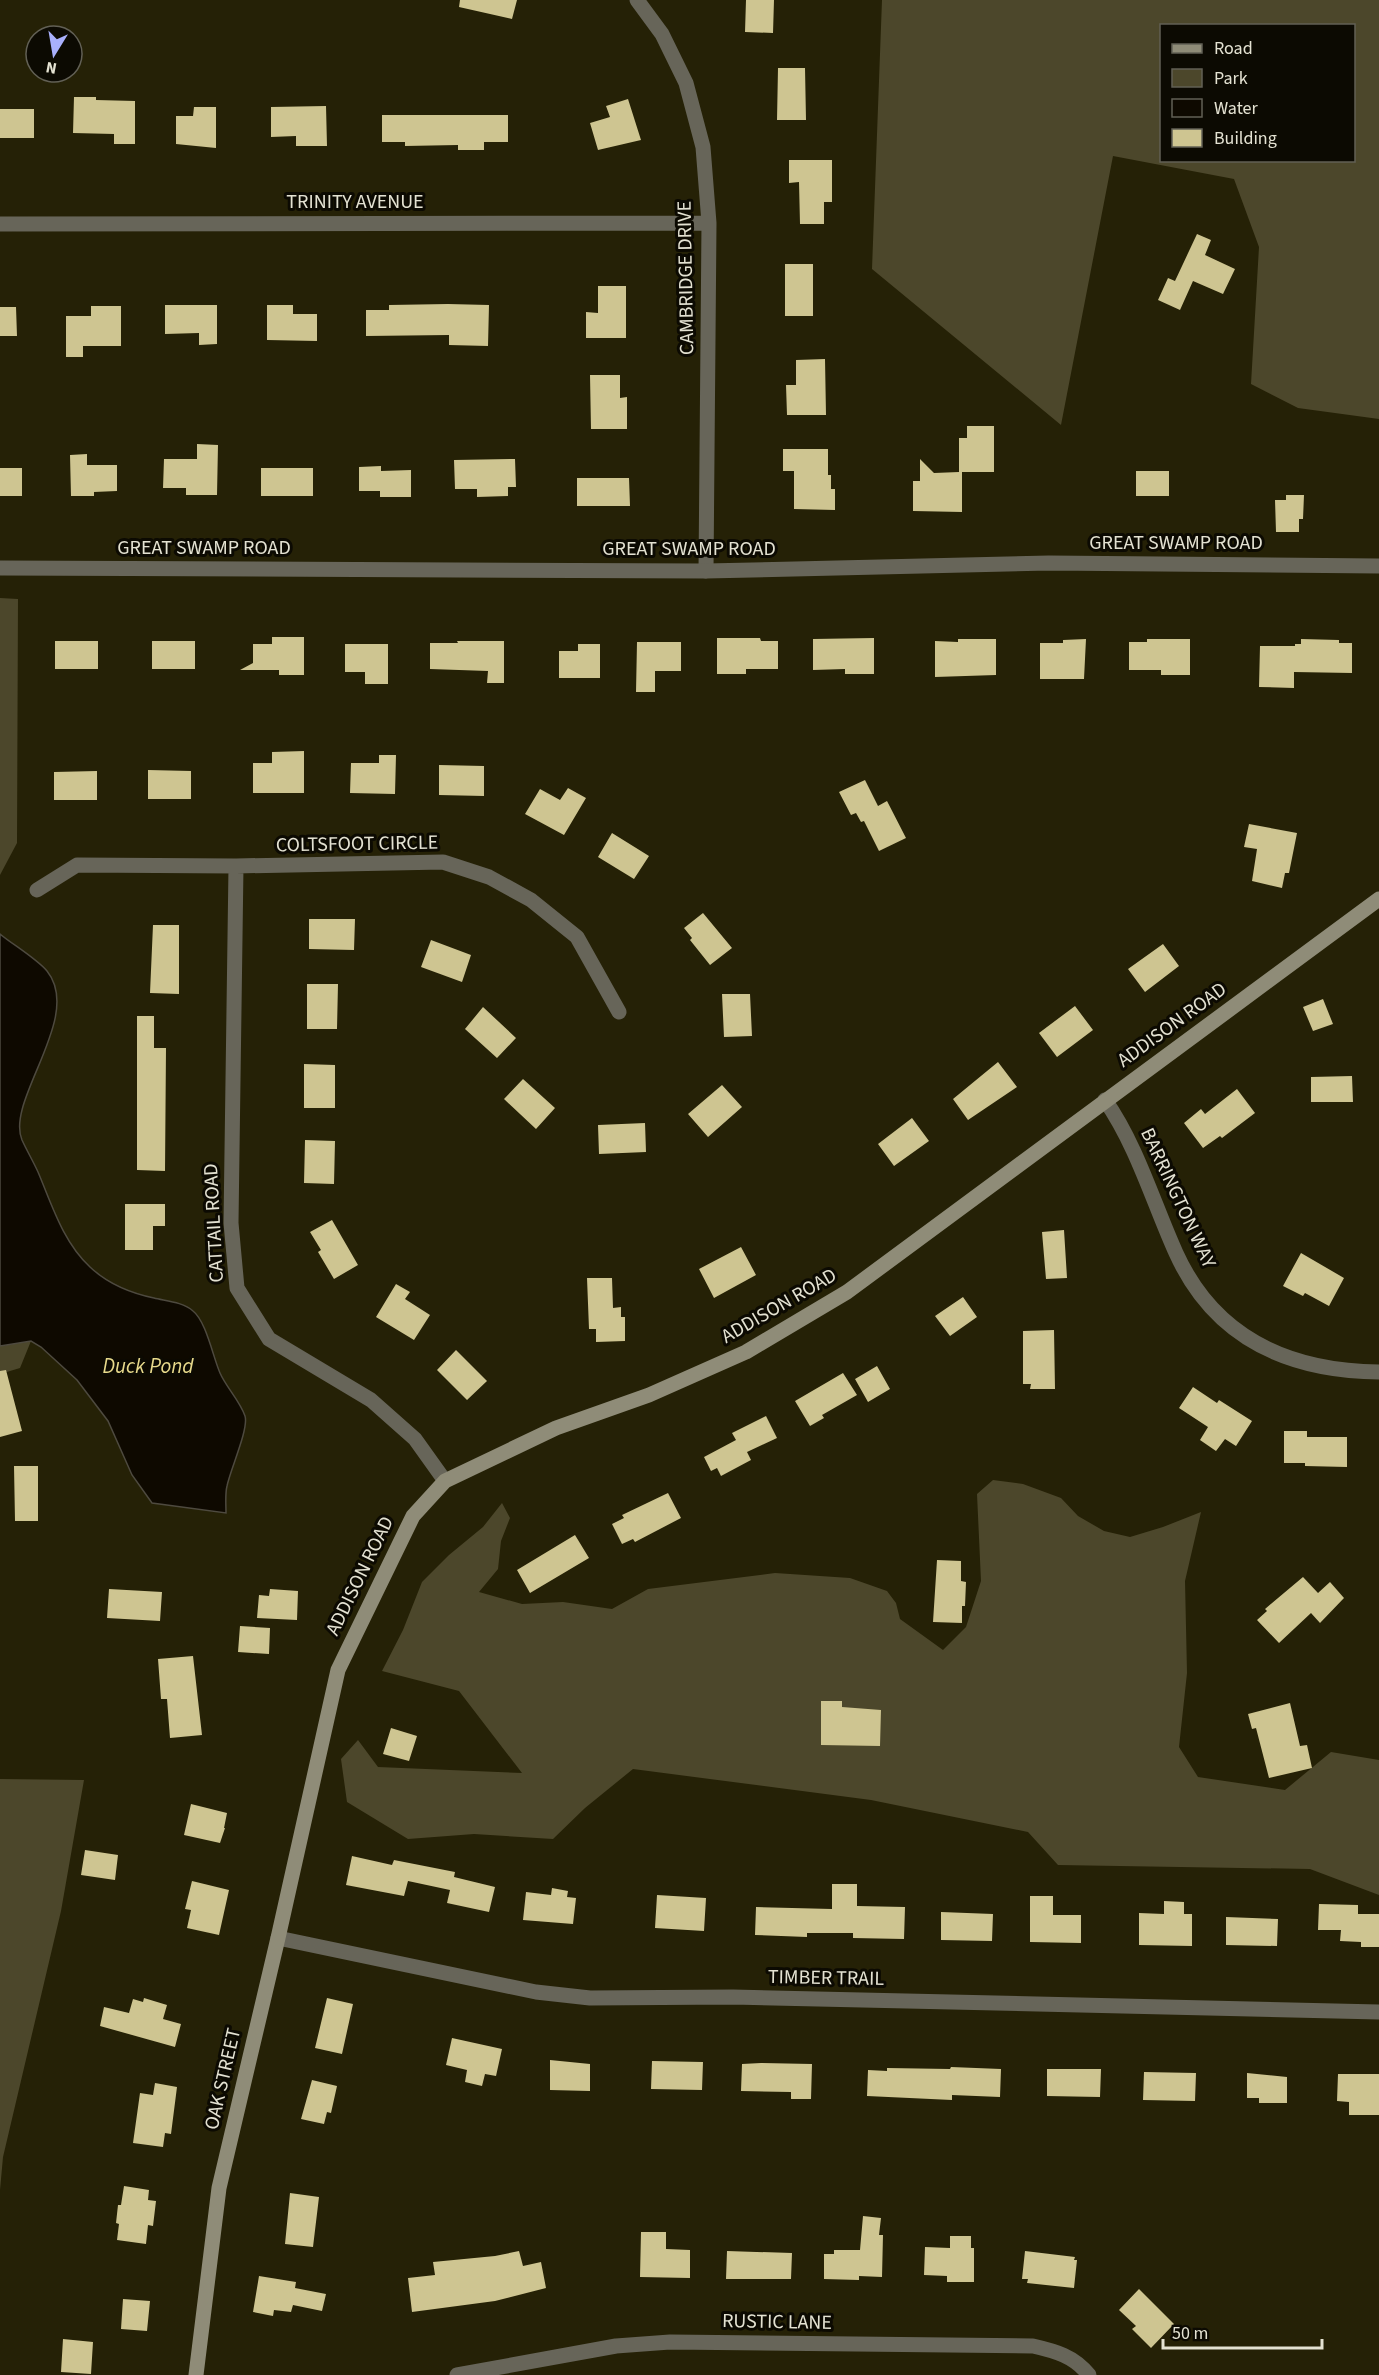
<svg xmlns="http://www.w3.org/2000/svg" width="1379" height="2375" font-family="'Source Sans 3',sans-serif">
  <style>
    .green { fill: #4c472b; fill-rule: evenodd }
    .water { fill: #0e0900; stroke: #4e4a3f; stroke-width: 1.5 }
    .building { fill: #cec591 }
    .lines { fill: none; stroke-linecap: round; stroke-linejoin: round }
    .minor { stroke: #676559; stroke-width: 15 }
    .tertiary { stroke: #676559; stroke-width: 15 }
    .secondary { stroke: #8f8c78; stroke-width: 15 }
    .labels { text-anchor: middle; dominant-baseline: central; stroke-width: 6; stroke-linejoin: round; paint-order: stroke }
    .street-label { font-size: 20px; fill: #e4e2d2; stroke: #0c0a02 }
    .water-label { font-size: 21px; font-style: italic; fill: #e8da8c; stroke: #0c0a02 }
  </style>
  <rect width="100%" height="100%" fill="#252106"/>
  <path class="green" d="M882 0H1379V419L1298 408 1251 384 1259 247 1234 179 1113 156 1061 425 872 269ZM1162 26H1354V160H1162Z
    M0 598 18 599 17 843 0 875Z
    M31 1341 20 1368 0 1374V1346Z
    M993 1480 1023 1484 1061 1498 1078 1516 1104 1531 1130 1537 1163 1527 1201 1512 1185 1581 1187 1673 1179 1747 1198 1777 1285 1790 1331 1752 1379 1760V1895L1310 1869 1058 1865 1028 1832 871 1800 633 1769 585 1808 553 1839 474 1834 408 1839 347 1802 341 1759 358 1740 378 1767 522 1773 459 1691 382 1671 403 1630 422 1582 449 1555 483 1527 502 1503 510 1518 501 1541 498 1569 479 1592 522 1604 563 1602 612 1609 648 1589 775 1573 850 1578 887 1591 896 1603 900 1619 943 1650 966 1627 981 1581 977 1494Z
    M0 1779 84 1780 61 1911 3 2157 0 2190Z"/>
  <path class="water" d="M0 934C12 944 37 959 47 971 84 1017 5 1100 22 1140 27 1151 33 1161 38 1172 52 1205 63 1242 90 1267 108 1284 130 1293 154 1298 166 1301 183 1302 193 1311 206 1321 213 1357 220 1373 226 1387 240 1401 245 1416 249 1429 230 1470 227 1486 225 1494 226 1504 226 1513L152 1503 132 1475 108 1421 77 1380 41 1347 31 1341 0 1346Z"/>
  <path class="building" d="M460 0H517L512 19 459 7Z
    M746 0H774L773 33 745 32Z
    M778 68H805L806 120H777Z
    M74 97H96V100L135 101V144H114V134L73 133Z
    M628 99 641 140 598 150 590 123 610 117 606 106Z
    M326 106 327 146H296V136L271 137V107Z
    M194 107H216V148L176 144V116H193Z
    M0 109H34V138H0Z
    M382 115H508V142H484V150H458V145L405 146V142H382Z
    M789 160H832V202H824V224H800L799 182 789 183Z
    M1197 234 1211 240 1205 255 1235 269 1223 294 1193 281 1180 310 1158 300 1168 278 1175 281Z
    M785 264H813V316H785Z
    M598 286H626V338H586V312L598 313Z
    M448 304 489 305 488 346 449 345V335L366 336V310H389V305Z
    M165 305H217V344L199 345V333L165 334Z
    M267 305H293V314H317V341L267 340Z
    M91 306H121V346H83V357H66V316H91Z
    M0 307H16L17 336H0Z
    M825 359 826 415H787L786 385H796V360Z
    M590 375H620V398L627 397V429H591Z
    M967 426H994V472H962V512L913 511V481H920V459L934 473 959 472V438H967Z
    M197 444 218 445 217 495H186V488H163L164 459H197Z
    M783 449H828V475H831V489H835V510L794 509V471H783Z
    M87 454V465H117V491L94 492V496H71L70 455Z
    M515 459 516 487H508V496L477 497V489H455L454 460Z
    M381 466V471L411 470V497H380V491H359V467Z
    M0 468H22V496H0Z
    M261 468H313V496H261Z
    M1136 471H1169V496H1136Z
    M577 478H629L630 506H577Z
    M1286 495H1304L1303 519H1299V532H1276L1275 500H1286Z
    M272 637H304V675H279V670H240L253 663V644H272Z
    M717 638H760L761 641H778V669H746V674H717Z
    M874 638V674H845V669L813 670V639Z
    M958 639H996V675L935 677V641L958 642Z
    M1086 639 1084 679H1040V643H1063V640Z
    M1147 639H1190V675H1161V670H1129V642H1147Z
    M1301 639 1339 640V643H1352V673L1294 672V688L1259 687 1260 646H1295V644H1301Z
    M55 641H98V669H55Z
    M152 641H195V669H152Z
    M457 641H504V683H487L488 671 430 669V643H458Z
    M637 642H681V671H655V692H636Z
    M345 644H388V684H365V672H345Z
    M578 644H600V678H559V651H578Z
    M304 751V793H253V763H272V752Z
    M379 755H396L395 794 350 793 351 763H379Z
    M439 765 484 766V796L439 795Z
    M148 770 191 771V799H148Z
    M97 771V800H54V772Z
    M865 780 878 806 887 801 906 838 879 851 864 821 861 822 856 813 851 815 839 792Z
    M568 788 586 798 564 835 525 814 540 789 560 800Z
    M1249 824 1297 833 1289 873H1285L1282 888 1252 881 1257 849 1244 847Z
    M612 833 649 856 634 879 598 857Z
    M703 913 732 948 710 965 690 940 692 938 684 928Z
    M309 919H355L354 950 309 949Z
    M153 925H179V994L150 993Z
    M431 940 471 955 462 982 421 967Z
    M1163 944 1179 966 1145 992 1128 969Z
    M307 984H338L337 1029H307Z
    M722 994H750L752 1036 724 1037Z
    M1323 999 1333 1024 1313 1031 1303 1007Z
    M1075 1006 1093 1030 1057 1057 1039 1033Z
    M483 1007 516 1038 497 1058 465 1029Z
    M137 1016H154V1048H166L165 1171 137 1170Z
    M998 1062 1017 1087 968 1120 953 1099Z
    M304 1064 335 1065V1108H304Z
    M1352 1076 1353 1102H1311V1077Z
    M523 1079 555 1108 536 1129 504 1099Z
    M722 1085 742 1107 708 1137 688 1114Z
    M1237 1089 1255 1113 1222 1138 1220 1136 1203 1148 1184 1123 1201 1109 1205 1114Z
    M912 1118 929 1141 894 1166 878 1144Z
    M645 1123 646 1152 599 1154 598 1125Z
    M305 1140 335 1141 334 1184 304 1183Z
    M125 1204H165V1226H153V1250H125Z
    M332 1220 358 1265 334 1279 318 1252 321 1250 310 1232Z
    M1064 1230 1067 1278 1046 1279 1042 1232Z
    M741 1247 756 1275 714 1298 699 1269Z
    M1301 1253 1344 1278 1329 1306 1305 1293 1303 1296 1283 1286Z
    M587 1278H612L613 1308 621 1307V1317H625V1341L596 1342V1329H589Z
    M396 1284 410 1292 405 1299 430 1315 414 1340 376 1317Z
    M963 1297 977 1317 950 1336 935 1316Z
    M1054 1330 1055 1389H1030L1031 1384H1023V1331Z
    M456 1350 487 1381 467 1400 437 1370Z
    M877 1366 890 1389 868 1402 855 1379Z
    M6 1370 22 1431 0 1437V1371Z
    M843 1373 857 1395 822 1415 824 1418 810 1426 795 1401Z
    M1193 1387 1217 1403 1219 1400 1252 1421 1236 1446 1225 1439 1216 1451 1200 1440 1208 1427 1179 1408Z
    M766 1416 777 1438 747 1452 751 1460 721 1476 717 1468 711 1471 704 1457 736 1440 732 1433Z
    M1284 1431H1307V1437H1347V1467L1305 1466V1463H1284Z
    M14 1466H38V1521H15Z
    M668 1493 681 1518 635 1542 633 1539 622 1544 612 1524 624 1518 622 1515Z
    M575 1535 589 1558 530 1593 517 1570Z
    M937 1560 961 1561V1581L966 1582 965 1606H962V1623L933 1622Z
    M1303 1577 1318 1593 1330 1582 1344 1598 1320 1623 1311 1613 1279 1643 1257 1620 1267 1611 1265 1609Z
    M109 1589 162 1592 160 1621 107 1618Z
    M270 1589 298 1591 297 1620 257 1618 259 1595 269 1596Z
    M240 1626 270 1628 269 1654 238 1652Z
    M193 1656 202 1735 170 1738 167 1699H161L158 1659Z
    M821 1701H842V1707L881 1710 880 1746 821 1745Z
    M1290 1703 1300 1746 1307 1745 1312 1768 1269 1778 1256 1728 1252 1729 1248 1714Z
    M391 1728 417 1736 409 1761 383 1754Z
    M191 1804 227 1813 224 1828H225L220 1843 184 1835Z
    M85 1850 118 1855 115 1880 81 1875Z
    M352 1856 392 1865 394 1860 455 1872 454 1877 495 1887 489 1912 447 1903 450 1890 408 1881 404 1896 346 1885Z
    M192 1881 229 1890 219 1935 187 1928 191 1910 185 1909Z
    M832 1884H857V1906L905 1907 904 1939 853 1938V1933H807V1937L755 1935 756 1907 832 1909Z
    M552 1888 568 1891 567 1897 576 1898 573 1924 523 1920 526 1892 551 1895Z
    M657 1895 706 1898 704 1931 655 1928Z
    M1030 1896H1053V1915H1081V1943L1030 1942Z
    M1164 1901 1184 1902V1914H1192V1946L1139 1945V1913L1164 1914Z
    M1319 1904 1358 1905V1914H1379V1947H1361V1942L1340 1941 1341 1930H1318Z
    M941 1912 993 1914 992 1941 941 1940Z
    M1226 1917 1278 1919 1277 1946 1226 1945Z
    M144 1998 167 2005 163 2019 181 2024 175 2047 100 2026 104 2007 129 2013 133 1999 143 2002Z
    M327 1998 353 2004 342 2054 315 2048Z
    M452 2038 502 2049 496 2076 485 2074 482 2086 465 2082 467 2070 446 2065Z
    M550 2060 590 2064V2091L550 2090Z
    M652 2061 703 2062 702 2090 651 2089Z
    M761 2063 812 2064 811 2099H791V2092L741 2091 742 2064Z
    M951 2067 1001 2069 1000 2097 952 2095V2100L867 2096 868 2070 887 2071V2068L950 2069Z
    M1047 2069H1101L1100 2097 1047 2096Z
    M1144 2072 1196 2073 1195 2101 1143 2100Z
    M1247 2073 1287 2077V2103H1259V2098H1247Z
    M1338 2074H1379V2115H1349V2102L1337 2101Z
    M312 2080 337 2086 331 2113 327 2112 324 2124 301 2119Z
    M155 2083 177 2087 171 2134 165 2133 163 2147 133 2143 140 2093 153 2095Z
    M124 2186 149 2190 148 2200 156 2201 153 2226 148 2225 146 2244 117 2240 119 2224 116 2223 118 2205H121Z
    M290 2193 319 2197 313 2247 285 2244Z
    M863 2216 881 2218 879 2235H883L882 2277 859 2276V2280L824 2279V2254H834V2250H860Z
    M641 2232H666V2249L690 2250V2278L640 2277Z
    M950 2236H971V2248H974V2282H947V2276L924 2275 925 2247 950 2248Z
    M519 2251 523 2266 541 2262 546 2288 495 2301 412 2312 408 2278 435 2275 433 2262 495 2256Z
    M727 2251 792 2253 791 2279H726Z
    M1025 2251 1075 2257 1074 2260H1077L1074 2288 1027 2283 1028 2279H1022Z
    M259 2276 296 2282 295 2288 326 2294 322 2311 293 2305 291 2312 274 2310 273 2316 253 2312Z
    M1139 2289 1174 2324 1151 2348 1132 2329 1136 2326 1119 2310Z
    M123 2299 150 2301 147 2331 121 2329Z
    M63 2339 93 2342 91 2374 61 2372Z"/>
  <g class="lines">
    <path class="minor" d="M637 0 662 34 686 83 703 147 709 223 706 571
      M0 224 709 223
      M236 866 231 1223 237 1288 269 1339 371 1400 415 1439 445 1481
      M37 890 77 865 236 866 443 862 489 877 531 900 577 937 619 1012
      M1105 1100C1137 1146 1153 1202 1176 1253 1215 1339 1289 1371 1379 1372
      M278 1938 536 1992 590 1998 733 1997 1379 2012
      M457 2375 616 2346 670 2342 1033 2346C1055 2351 1074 2356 1089 2375"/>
    <path class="tertiary" d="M0 568 706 571 1049 563 1379 566"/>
    <path class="secondary" d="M196 2375 219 2188 278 1938 338 1670 413 1516 445 1481 556 1428 649 1395 746 1352 847 1292 1379 899"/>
  </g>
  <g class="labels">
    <g class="street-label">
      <text x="355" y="202">TRINITY AVENUE</text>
      <text transform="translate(686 278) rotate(-91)">CAMBRIDGE DRIVE</text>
      <text x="1176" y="543">GREAT SWAMP ROAD</text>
      <text x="204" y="548">GREAT SWAMP ROAD</text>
      <text x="689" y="549">GREAT SWAMP ROAD</text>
      <text transform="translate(357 844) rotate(-1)">COLTSFOOT CIRCLE</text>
      <text transform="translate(1172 1025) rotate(-36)">ADDISON ROAD</text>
      <text transform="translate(1178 1198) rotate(65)">BARRINGTON WAY</text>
      <text transform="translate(214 1223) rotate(-93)">CATTAIL ROAD</text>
      <text transform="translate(779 1306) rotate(-30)">ADDISON ROAD</text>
      <text transform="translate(360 1576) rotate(-64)">ADDISON ROAD</text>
      <text transform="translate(826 1978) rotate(1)">TIMBER TRAIL</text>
      <text transform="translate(223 2079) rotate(-77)">OAK STREET</text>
      <text transform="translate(777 2322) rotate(1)">RUSTIC LANE</text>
    </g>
    <g class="water-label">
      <text x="148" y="1366">Duck Pond</text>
    </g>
  </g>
  <rect x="1160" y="24" width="195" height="138" fill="#0c0a02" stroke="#626055" stroke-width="1.5"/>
  <rect x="1172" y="44" width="30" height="9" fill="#8f8c78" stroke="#626055" stroke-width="1.5"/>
  <text x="1214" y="54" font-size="18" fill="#e4e2d2">Road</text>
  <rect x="1172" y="69" width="30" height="18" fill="#4c472b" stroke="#626055" stroke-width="1.5"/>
  <text x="1214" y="84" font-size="18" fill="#e4e2d2">Park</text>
  <rect x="1172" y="99" width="30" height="18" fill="#0e0900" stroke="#626055" stroke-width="1.5"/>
  <text x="1214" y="114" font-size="18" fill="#e4e2d2">Water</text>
  <rect x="1172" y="129" width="30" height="18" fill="#cec591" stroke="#626055" stroke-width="1.5"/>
  <text x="1214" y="144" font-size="18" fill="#e4e2d2">Building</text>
  <g transform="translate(54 54) rotate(191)"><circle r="28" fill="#0c0a02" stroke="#626055" stroke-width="1.5"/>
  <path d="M0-4.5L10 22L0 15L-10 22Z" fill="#a9b0fc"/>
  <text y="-9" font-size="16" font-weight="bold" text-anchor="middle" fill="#e4e2d2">N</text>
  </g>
  <path d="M1163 2339v9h159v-9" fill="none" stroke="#e4e2d2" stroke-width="3"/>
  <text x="1172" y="2339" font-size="18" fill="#e4e2d2" stroke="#0c0a02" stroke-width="4.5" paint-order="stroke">50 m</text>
</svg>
